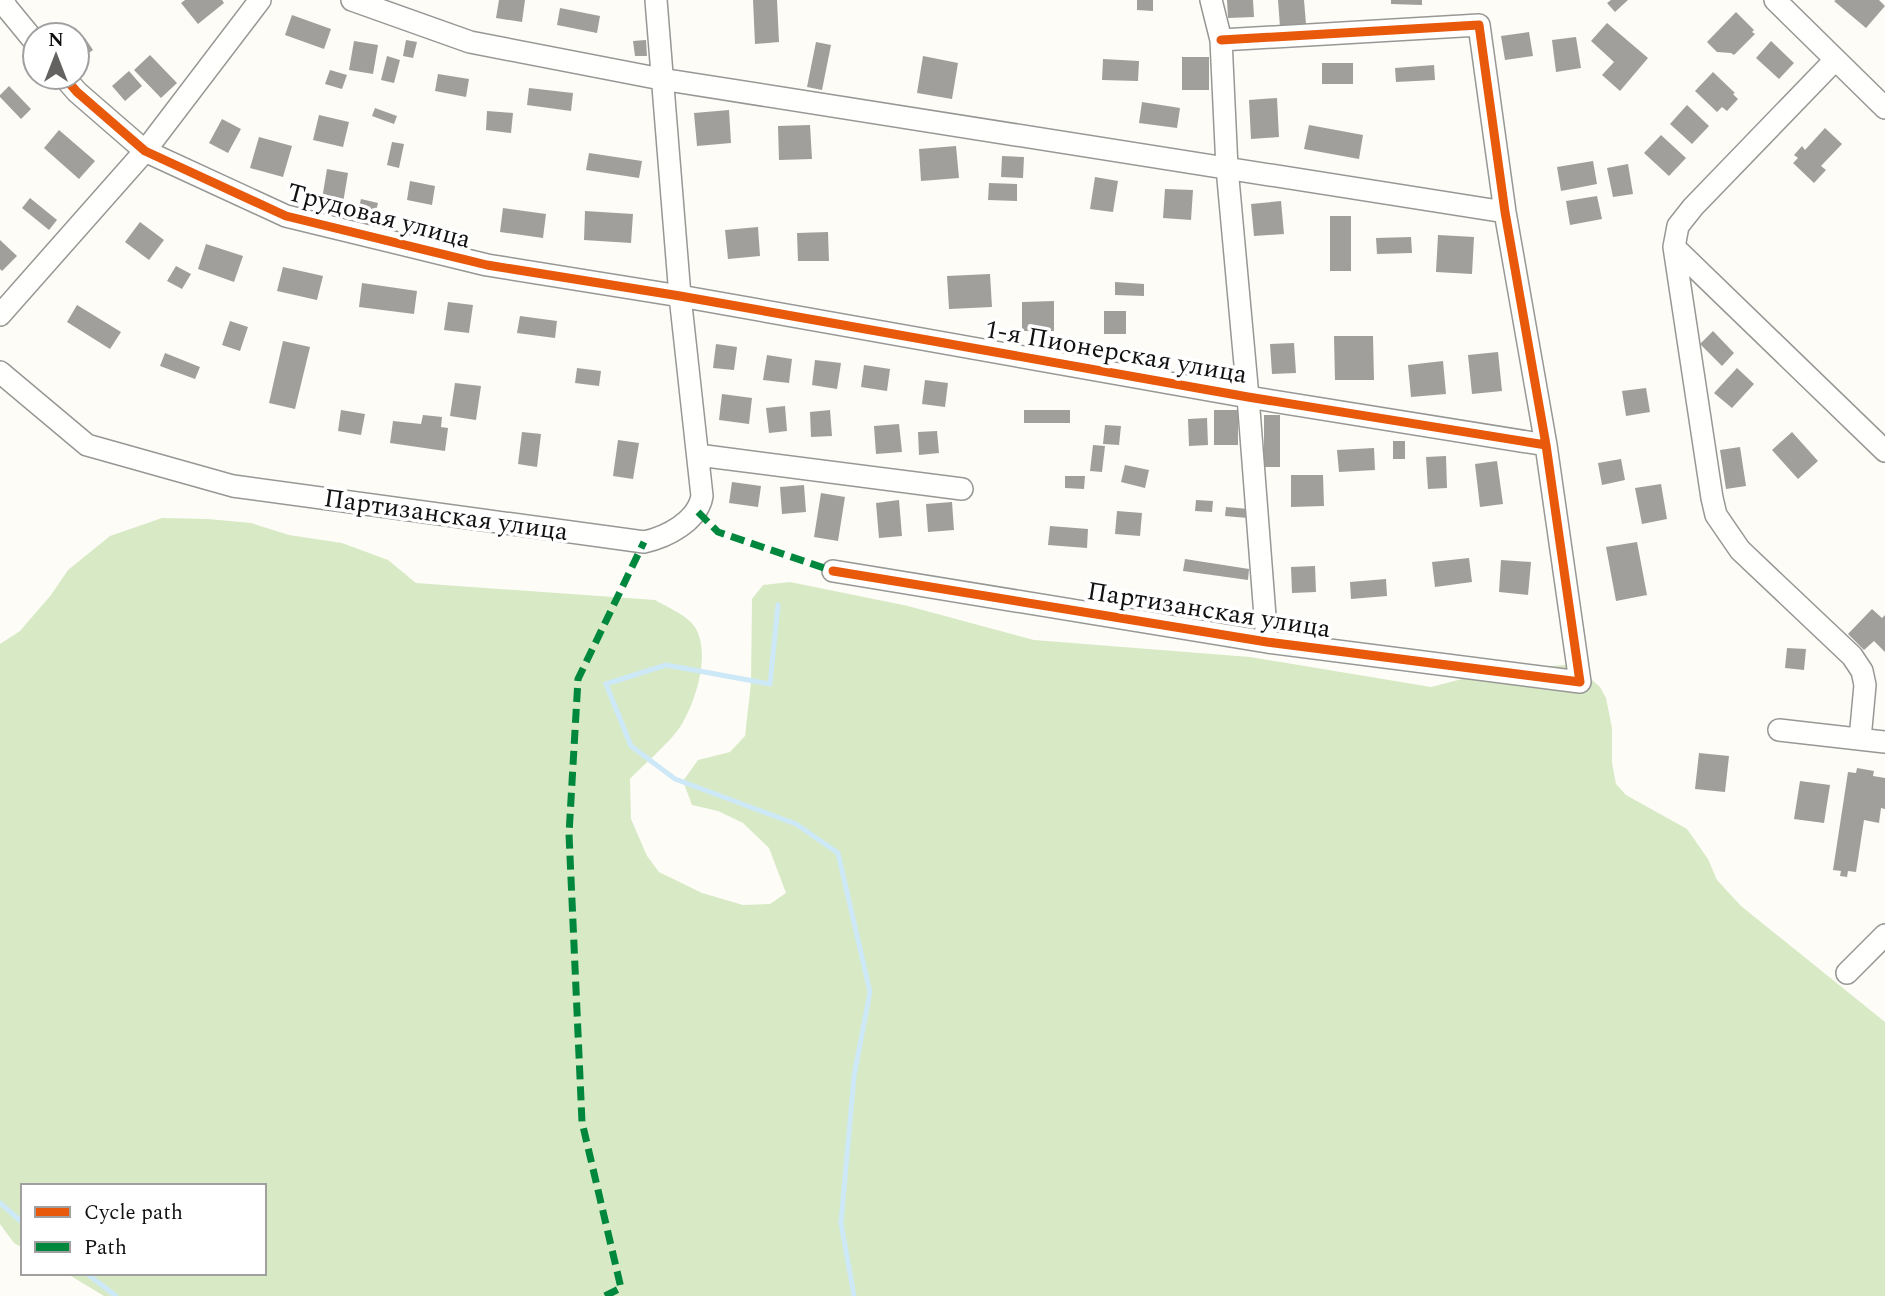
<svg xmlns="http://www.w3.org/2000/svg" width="1885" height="1296" font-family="Spectral,serif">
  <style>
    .forest { fill: #d8eac5 }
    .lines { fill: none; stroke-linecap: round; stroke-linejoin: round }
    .stream { stroke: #cde8f7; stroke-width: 5 }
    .building { fill: #a19f9c }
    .minor-casing { stroke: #979795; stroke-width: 24 }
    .minor { stroke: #fffffe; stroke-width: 21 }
    .quiet { stroke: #00873e; stroke-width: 7; stroke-dasharray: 14 7; stroke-linecap: butt }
    .cycleway-casing { stroke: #fff; stroke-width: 13 }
    .cycleway { stroke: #e8590c; stroke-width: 9 }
    .labels { text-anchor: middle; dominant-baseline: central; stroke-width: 7; stroke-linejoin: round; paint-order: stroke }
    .street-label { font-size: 26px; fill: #111; stroke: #fff }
  </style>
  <rect width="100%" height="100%" fill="#fdfcf7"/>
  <path class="forest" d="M162 518 208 519 251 523 289 535 342 543 388 560 416 583 655 600C667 607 687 615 695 627 711 654 696 700 682 724 672 741 644 764 630 779L631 819 647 856 659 872 702 893 743 905 770 904 786 893 769 848 743 823 718 811 692 805 683 781 698 760 730 752 745 736 751 683 752 599 763 585 790 582 908 606 1034 640 1250 657 1431 687 1462 679 1498 680 1528 674 1550 666 1565 665 1579 668 1600 687 1606 698 1612 728V763L1616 784 1626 795 1687 829 1708 859 1717 880 1741 906 1885 1022V1296H104L66 1273H264V1186H23V1248L14 1243 0 1224V644L20 631 51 595 68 570 110 536Z"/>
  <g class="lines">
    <path class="stream" d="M778 605 770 684 666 665 606 684 631 746 675 779 796 824 838 853 870 992 854 1076 841 1223 854 1296
      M0 1203 23 1223
      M86 1273 116 1296"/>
  </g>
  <path class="building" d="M185 0H222L224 3 198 24 181 3Z
    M499 0H525L522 22 496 18Z
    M753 0H777L779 42 755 44Z
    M1137 0H1153V11L1137 10Z
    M1227 0H1253L1254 17 1228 18Z
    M1278 0H1304L1306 24 1280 27Z
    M1391 0H1422V5L1391 4Z
    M1611 0H1628L1615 12 1607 3Z
    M1836 0H1879L1885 6 1866 28 1834 1Z
    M560 8 600 16 597 33 557 25Z
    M1736 12 1754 30 1752 32 1755 34 1734 55 1731 53 1717 52 1707 42Z
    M292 15 331 29 324 49 285 35Z
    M1607 23 1648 58 1620 91 1602 75 1614 62 1591 41Z
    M1529 32 1533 56 1505 60 1501 36Z
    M1576 37 1581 68 1556 72 1552 40Z
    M85 38 93 50 77 61V44Z
    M406 40 417 42 413 58 403 56Z
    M646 40 647 56H635L633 41Z
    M354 41 378 45 373 74 349 70Z
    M1771 41 1794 63 1779 79 1756 58Z
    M816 42 831 45 822 90 807 87Z
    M150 55 177 83 161 98 134 70Z
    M387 56 400 60 394 83 381 80Z
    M923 56 958 63 952 99 917 93Z
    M1182 57H1209V90H1182Z
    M1103 59 1139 61 1138 81 1102 80Z
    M1322 63H1353V84H1322Z
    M1434 65 1435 80 1396 82 1395 68Z
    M330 70 347 75 342 89 325 84Z
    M129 71 142 86 125 101 112 86Z
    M1713 72 1735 93 1733 94 1738 99 1727 111 1722 107 1717 112 1695 91Z
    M438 74 469 79 466 97 435 91Z
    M9 86 31 109 21 119 0 97V95Z
    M529 88 573 93 571 111 527 105Z
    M1277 98 1279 137 1251 139 1249 100Z
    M1142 102 1180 108 1177 128 1139 123Z
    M1687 105 1709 126 1692 144 1670 124Z
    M375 108 397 116 394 124 372 116Z
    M729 110 731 143 697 146 694 113Z
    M487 111 513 113 511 133 486 130Z
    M319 115 349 122 343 147 313 140Z
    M222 119 241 129 228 153 209 143Z
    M810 125 812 159 779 160 778 126Z
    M1309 125 1363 135 1359 159 1304 149Z
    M1825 128 1842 144 1821 166 1826 170 1814 183 1793 163 1798 158 1794 155 1802 146 1805 150Z
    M59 130 95 161 79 179 44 148Z
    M1661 135 1686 158 1669 176 1644 153Z
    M259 137 292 146 283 177 250 168Z
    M392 142 404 144 399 168 387 165Z
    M956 146 959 178 921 181 919 149Z
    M589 153 642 161 639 178 586 170Z
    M1002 156 1024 157 1023 178 1001 177Z
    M1593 161 1597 184 1561 191 1557 167Z
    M1628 164 1633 194 1613 197 1607 168Z
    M327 169 348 173 343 203 322 199Z
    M1095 177 1118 181 1113 212 1090 209Z
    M410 181 435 186 432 205 407 200Z
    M989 183 1017 184V201L988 200Z
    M1165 189 1193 190 1191 220 1163 218Z
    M1597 196 1602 219 1570 225 1566 201Z
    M30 198 57 220 49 230 22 208Z
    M361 199 378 203 372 227 355 223Z
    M1281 201 1284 234 1254 236 1251 204Z
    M503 208 546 214 543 238 500 232Z
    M585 211 633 214 631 243 584 240Z
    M1330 216H1351V271H1330Z
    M140 222 164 240 149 260 125 242Z
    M758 227 760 256 728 259 725 230Z
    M828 232 829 261H798L797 233Z
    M1438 235 1474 237 1472 274 1436 272Z
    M1411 237 1412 253 1377 254 1376 238Z
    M0 240 17 256 2 271 0 269Z
    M206 244 243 256 234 282 198 269Z
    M176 266 191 274 182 289 167 281Z
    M283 267 323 276 317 300 277 291Z
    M990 274 992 307 949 309 947 276Z
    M1115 282 1144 284V296L1115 295Z
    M362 283 417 291 414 314 359 307Z
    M1054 301V331H1022V302Z
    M448 302 473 305 469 333 444 330Z
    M77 305 121 332 110 349 67 322Z
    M1104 311H1126V334H1104Z
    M520 316 557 321 555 338 517 333Z
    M230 321 248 327 240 351 222 345Z
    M1713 331 1734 353 1722 366 1700 344Z
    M1334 336H1373L1374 380H1335Z
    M283 341 310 347 295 409 269 403Z
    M1294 343 1296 373 1272 374 1270 344Z
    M716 344 737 347 734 370 713 368Z
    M1498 352 1502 391 1472 394 1468 355Z
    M165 353 200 367 195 379 160 366Z
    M767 355 792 359 789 383 763 380Z
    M815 360 841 363 837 389 812 385Z
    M1443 361 1446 394 1411 397 1408 365Z
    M864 365 890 369 887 391 861 387Z
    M577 368 601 371 599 386 575 383Z
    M1737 368 1754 384 1732 408 1714 393Z
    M925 380 948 383 945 407 922 404Z
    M455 383 481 386 476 420 450 416Z
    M1646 388 1650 412 1626 416 1622 391Z
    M722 394 752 398 749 424 719 420Z
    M785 406 787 431 769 433 766 408Z
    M341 410 365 414 361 435 338 431Z
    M830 410 832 436 811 437 810 412Z
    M1024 410H1070V423H1024Z
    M1214 410H1238V445H1214Z
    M423 415 442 417 441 427 448 428 445 451 390 443 393 421 421 424Z
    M1264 415H1280V467H1264Z
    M1207 418 1208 445 1189 446 1188 419Z
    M899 424 902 452 876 454 874 426Z
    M1105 425 1121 426 1119 445 1103 444Z
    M937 431 939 453 919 455 918 432Z
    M522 432 541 434 537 467 518 464Z
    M1792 432 1818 461 1798 479 1772 450Z
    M618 440 639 443 633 479 613 476Z
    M1393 441H1405V459H1393Z
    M1093 445 1105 446 1102 472 1090 471Z
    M1740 447 1746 486 1726 489 1720 450Z
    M1374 448 1375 470 1339 472 1337 450Z
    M1446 456 1447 488 1428 489 1426 457Z
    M1621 459 1625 480 1602 485 1598 463Z
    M1497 461 1503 504 1480 507 1475 464Z
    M1125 465 1149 470 1145 488 1121 482Z
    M1291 475H1323L1324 506 1291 507Z
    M1065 476H1085L1084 489 1065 488Z
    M732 482 761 486 758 507 729 503Z
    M1661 484 1667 519 1642 524 1635 488Z
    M804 485 806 512 782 514 780 487Z
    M821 493 845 497 838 541 814 537Z
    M899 500 902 536 879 538 876 503Z
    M1196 500 1213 501 1212 512 1195 511Z
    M952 502 954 530 928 532 926 504Z
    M1226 507 1249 509 1248 518 1225 516Z
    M1117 511 1142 513 1140 536 1115 534Z
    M1050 526 1088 529 1087 548 1048 545Z
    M1637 542 1647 595 1616 601 1606 547Z
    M1469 558 1472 582 1435 587 1432 562Z
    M1185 559 1249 569 1248 580 1183 571Z
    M1501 560 1531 562 1528 595 1499 592Z
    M1315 566 1316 592 1292 593 1291 567Z
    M1386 579 1387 596 1351 599 1350 582Z
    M1872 609 1882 618 1885 615V652L1874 641 1864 650 1848 634Z
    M1787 648 1806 649 1804 670 1785 668Z
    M1699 753 1729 756 1725 792 1695 789Z
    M1857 768 1874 771 1873 776 1885 778V809L1881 808 1879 823 1864 820 1856 872 1848 871 1847 877 1840 876 1841 871 1833 870 1848 772 1856 773Z
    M1800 781 1830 785 1824 823 1794 819Z"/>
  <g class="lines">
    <g class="minor-casing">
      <path id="minor" d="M3 0 7 8 35 42
        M352 0 470 42 661 79 1505 212
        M1211 0 1221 40 1227 168 1248 397 1267 642
        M1775 0 1885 108
        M1835 60 1693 207 1678 226 1674 247 1712 498 1716 515 1740 550 1852 656 1862 671 1865 685 1860 739
        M64 77 77 92 145 151 286 216 487 265 680 296 1248 397 1546 445
        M1674 247 1885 451
        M0 315 145 151 260 0
        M0 372 87 445 233 486 644 542C667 537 698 521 702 496L680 296 656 0
        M698 455 962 489
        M833 571 1267 642 1580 682 1546 445 1505 212 1479 25 1221 40
        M1779 730 1885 742
        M1847 973 1885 935"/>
    </g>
    <use href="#minor" class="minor"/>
    <path class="quiet" d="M698 512 718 532 833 571
      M605 1296 621 1288 582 1122 569 834 578 679 644 542"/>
    <g class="cycleway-casing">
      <path id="cycleway" d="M64 77 77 92 145 151 286 216 487 265 680 296 1248 397 1546 445
        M833 571 1267 642 1580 682 1546 445 1505 212 1479 25 1221 40"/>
    </g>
    <use href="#cycleway" class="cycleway"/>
  </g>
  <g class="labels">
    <g class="street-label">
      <text transform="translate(379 216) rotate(15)">Трудовая улица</text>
      <text transform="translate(1116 352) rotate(10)">1-я Пионерская улица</text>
      <text transform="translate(446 515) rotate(8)">Партизанская улица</text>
      <text transform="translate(1209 610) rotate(9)">Партизанская улица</text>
    </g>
  </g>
  <rect x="21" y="1184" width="245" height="91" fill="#ffffff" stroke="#a0a0a0" stroke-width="2"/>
  <rect x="35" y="1207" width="35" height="10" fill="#e8590c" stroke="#a0a0a0" stroke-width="2"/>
  <text x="84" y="1219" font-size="21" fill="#111111">Cycle path</text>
  <rect x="35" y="1242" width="35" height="10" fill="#00873e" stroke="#a0a0a0" stroke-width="2"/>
  <text x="84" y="1254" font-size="21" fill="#111111">Path</text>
  <g transform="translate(56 56)"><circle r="33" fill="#ffffff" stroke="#a0a0a0" stroke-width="2"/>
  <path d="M0-5L12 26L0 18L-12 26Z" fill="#646362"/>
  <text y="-10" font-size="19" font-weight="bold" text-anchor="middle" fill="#111111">N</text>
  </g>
</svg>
